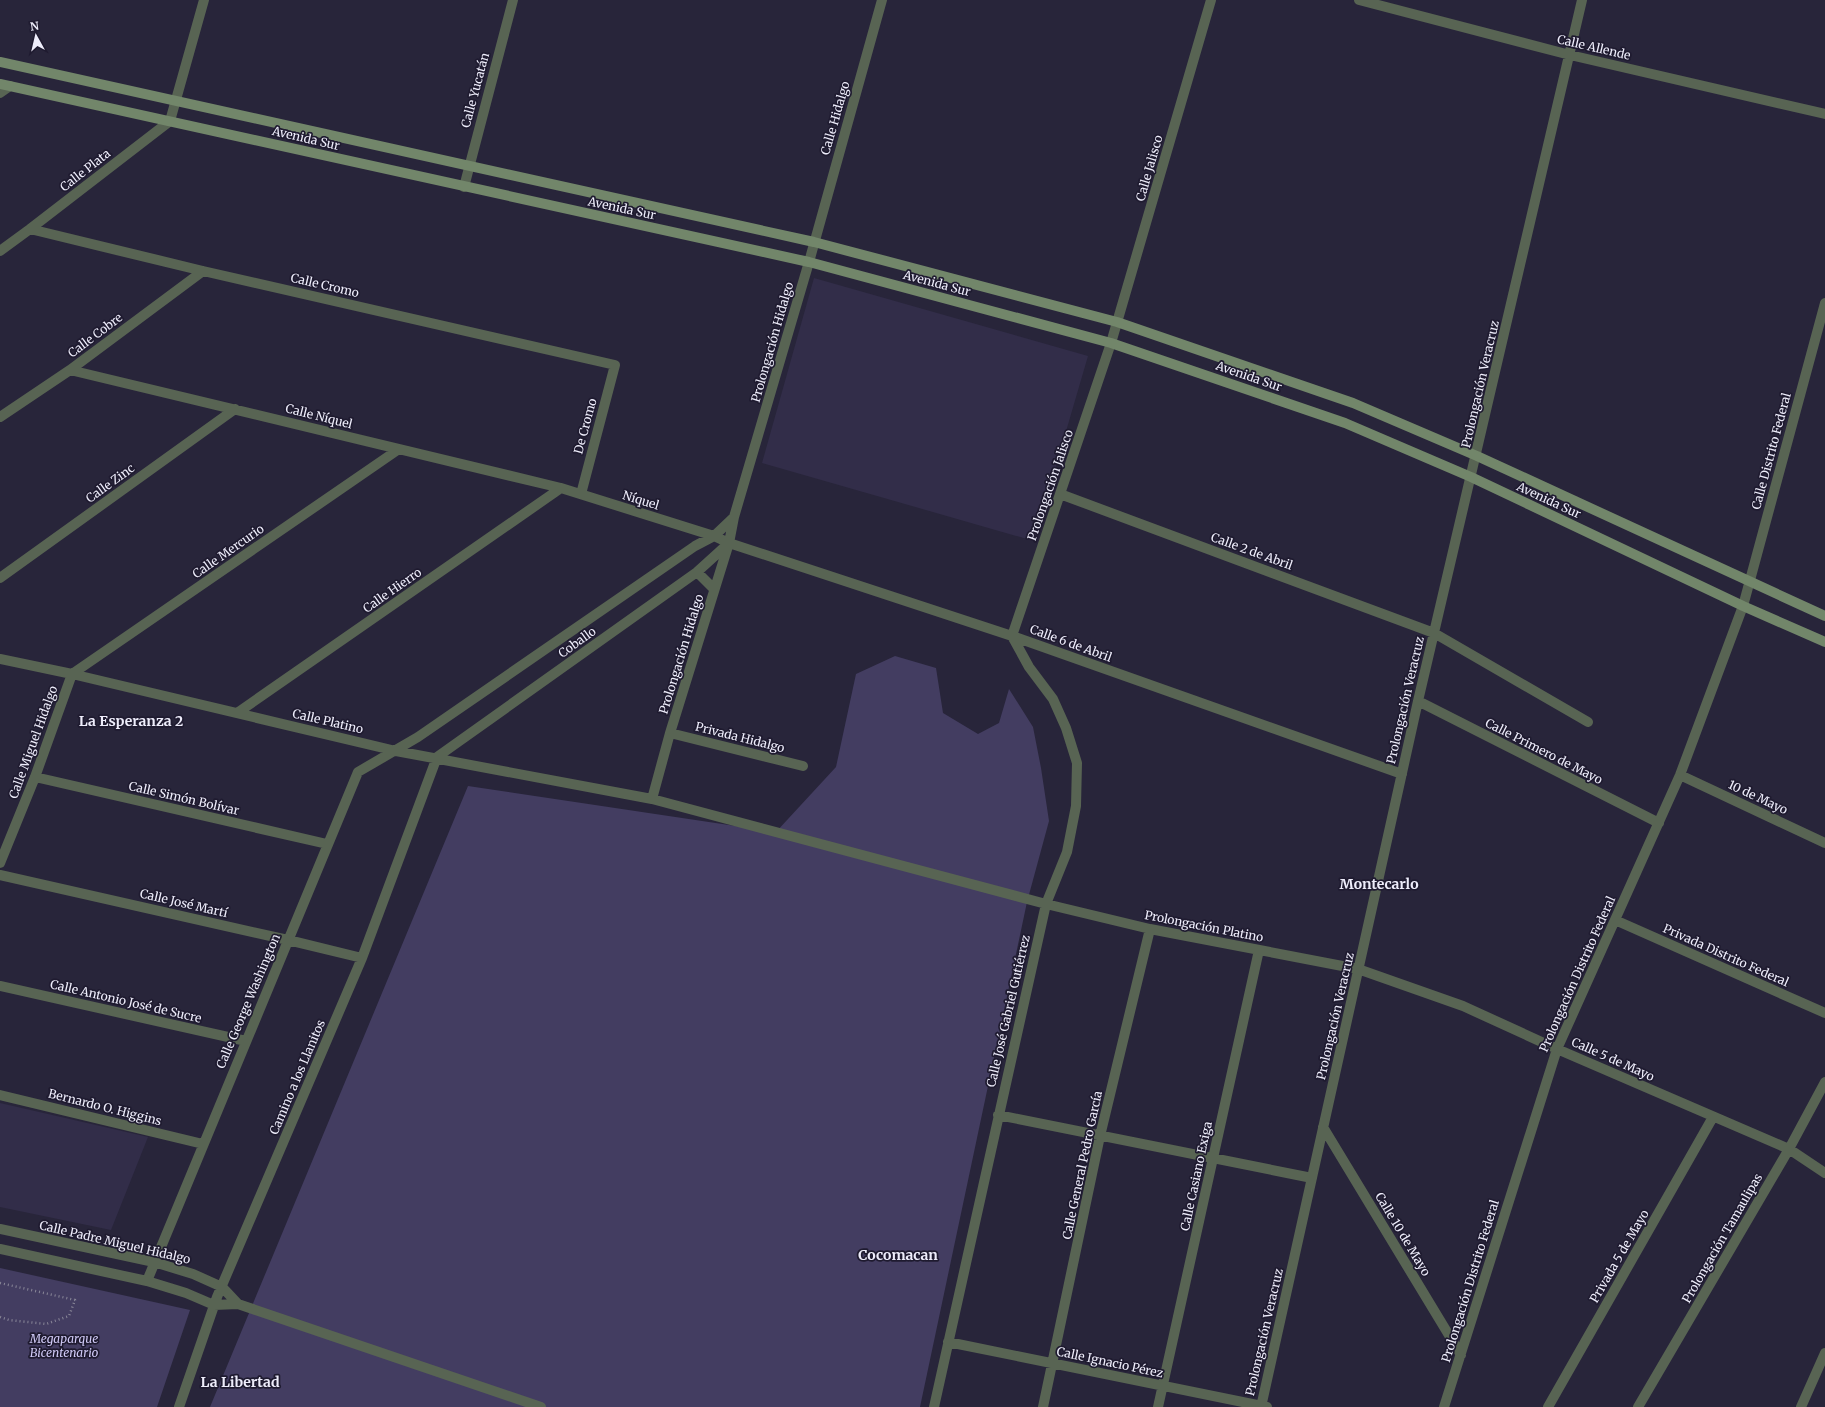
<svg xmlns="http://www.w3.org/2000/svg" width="1825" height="1407" font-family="Merriweather,serif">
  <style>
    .built { fill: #322d49 }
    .green { fill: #433d61 }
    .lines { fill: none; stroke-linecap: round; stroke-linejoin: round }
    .path { stroke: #898798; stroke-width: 2.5; stroke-dasharray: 1 3; stroke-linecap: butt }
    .street { stroke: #586453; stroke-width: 10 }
    .secondary { stroke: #72866a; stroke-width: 10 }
    .labels { text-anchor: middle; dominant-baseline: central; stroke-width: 3.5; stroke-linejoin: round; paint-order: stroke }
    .street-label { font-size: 12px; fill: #eeedfb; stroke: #1f1b30 }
    .park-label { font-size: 12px; font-style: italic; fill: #d0caf6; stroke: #1f1b30 }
    .quarter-label { font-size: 14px; font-weight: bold; fill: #eeedfb; stroke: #1f1b30 }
  </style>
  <rect width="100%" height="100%" fill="#28253a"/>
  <path class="built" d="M814 278 1088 356 1034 541 762 463Z
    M0 1103 148 1137 111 1230 0 1207Z"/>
  <path class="green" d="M895 656 936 668 943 713 978 734 999 723 1009 689 1033 727 1041 768 1049 821 1027 902 920 1407H210L468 786 776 832 836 767 856 674Z
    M0 1268 190 1310 157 1407H0Z"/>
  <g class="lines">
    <path class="path" d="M0 1283 75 1300 69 1316 46 1324 9 1320 0 1317"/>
    <path class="street" d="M1359 0 1570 55 1825 114
      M0 93 10 86
      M464 187 513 0
      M30 229 203 271 615 365 581 494
      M0 251 30 229 170 121 204 0
      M70 370 561 488 714 536 729 543 1012 636 1402 774
      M0 417 70 370 203 271
      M1060 494 1434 633 1588 722
      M697 572 714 589
      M0 578 235 409
      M1012 636 1111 343 1211 0
      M0 659 72 674 396 751 652 799 1046 904 1150 929 1358 969 1463 1006 1557 1049 1789 1149 1825 1173
      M1418 701 1659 823
      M237 713 561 488
      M670 733 803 766
      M1680 775 1825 843
      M35 777 327 844
      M652 799 670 733 729 543 734 517 809 262 882 0
      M0 863 35 777 72 674 399 449
      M0 875 288 940 362 958
      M1615 920 1825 1013
      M0 986 246 1041
      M0 1095 203 1144
      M998 1115 1312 1178
      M1323 1127 1461 1355
      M0 1229 154 1262 193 1274 222 1287 238 1304
      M0 1249 147 1281 186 1293 214 1305 238 1304 541 1407
      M147 1281 358 772 418 737 695 546 714 536 734 517
      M948 1342 1267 1407
      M179 1407 217 1297 362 958 437 757 697 572 729 543
      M934 1407 1046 904 1067 852 1076 806 1077 763 1066 728 1053 699 1029 667 1012 636
      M1043 1407 1100 1136 1150 929
      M1158 1407 1259 950
      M1261 1407 1418 701 1582 0
      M1444 1407 1557 1049 1680 775 1743 606 1825 303
      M1548 1407 1713 1117
      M1638 1407 1789 1149 1825 1082
      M1801 1407 1825 1353"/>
    <path class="secondary" d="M0 62 814 242 1117 322 1353 403 1477 456 1825 616
      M0 84 809 262 1111 343 1345 423 1471 477 1743 606 1825 642"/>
  </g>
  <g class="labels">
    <g class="street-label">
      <text transform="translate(1594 47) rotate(13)">Calle Allende</text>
      <text transform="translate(475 90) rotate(-75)">Calle Yucatán</text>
      <text transform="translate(835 118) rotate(-74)">Calle Hidalgo</text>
      <text transform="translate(306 138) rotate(13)">Avenida Sur</text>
      <text transform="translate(1149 168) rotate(-74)">Calle Jalisco</text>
      <text transform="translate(85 170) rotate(-38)">Calle Plata</text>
      <text transform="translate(622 208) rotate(12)">Avenida Sur</text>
      <text transform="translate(937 283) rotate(15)">Avenida Sur</text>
      <text transform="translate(325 285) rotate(13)">Calle Cromo</text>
      <text transform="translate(95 335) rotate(-37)">Calle Cobre</text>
      <text transform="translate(772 342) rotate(-74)">Prolongación Hidalgo</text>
      <text transform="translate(1249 376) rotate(19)">Avenida Sur</text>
      <text transform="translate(1480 384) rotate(-77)">Prolongación Veracruz</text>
      <text transform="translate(319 416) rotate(14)">Calle Níquel</text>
      <text transform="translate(585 426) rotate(-75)">De Cromo</text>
      <text transform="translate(1771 451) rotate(-75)">Calle Distrito Federal</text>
      <text transform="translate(110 483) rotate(-36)">Calle Zinc</text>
      <text transform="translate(1050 485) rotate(-71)">Prolongación Jalisco</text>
      <text transform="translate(641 500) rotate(17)">Níquel</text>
      <text transform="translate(1549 500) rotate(25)">Avenida Sur</text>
      <text transform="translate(228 551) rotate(-35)">Calle Mercurio</text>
      <text transform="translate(1252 551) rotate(20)">Calle 2 de Abril</text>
      <text transform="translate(392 590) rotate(-35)">Calle Hierro</text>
      <text transform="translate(577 642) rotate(-36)">Coballo</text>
      <text transform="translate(1071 643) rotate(20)">Calle 6 de Abril</text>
      <text transform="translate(681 654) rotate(-73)">Prolongación Hidalgo</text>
      <text transform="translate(1405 700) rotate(-77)">Prolongación Veracruz</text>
      <text transform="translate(328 721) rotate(13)">Calle Platino</text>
      <text transform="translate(740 737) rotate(14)">Privada Hidalgo</text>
      <text transform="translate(33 742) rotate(-70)">Calle Miguel Hidalgo</text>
      <text transform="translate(1544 751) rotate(27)">Calle Primero de Mayo</text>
      <text transform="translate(1758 797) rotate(25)">10 de Mayo</text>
      <text transform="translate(184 798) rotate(13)">Calle Simón Bolívar</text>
      <text transform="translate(184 903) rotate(13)">Calle José Martí</text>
      <text transform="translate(1204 926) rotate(11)">Prolongación Platino</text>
      <text transform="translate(1726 955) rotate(24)">Privada Distrito Federal</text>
      <text transform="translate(1577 974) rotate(-66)">Prolongación Distrito Federal</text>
      <text transform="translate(126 1001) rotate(13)">Calle Antonio José de Sucre</text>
      <text transform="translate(248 1001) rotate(-67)">Calle George Washington</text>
      <text transform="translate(1008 1011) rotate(-77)">Calle José Gabriel Gutiérrez</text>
      <text transform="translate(1335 1016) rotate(-77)">Prolongación Veracruz</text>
      <text transform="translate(1613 1059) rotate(24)">Calle 5 de Mayo</text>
      <text transform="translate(297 1077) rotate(-67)">Camino a los Llanitos</text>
      <text transform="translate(105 1107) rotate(14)">Bernardo O. Higgins</text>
      <text transform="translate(1082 1165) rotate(-78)">Calle General Pedro García</text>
      <text transform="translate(1196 1176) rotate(-78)">Calle Casiano Exiga</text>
      <text transform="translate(1403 1234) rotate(59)">Calle 10 de Mayo</text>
      <text transform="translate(1722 1238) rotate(-60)">Prolongación Tamaulipas</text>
      <text transform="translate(115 1242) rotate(13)">Calle Padre Miguel Hidalgo</text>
      <text transform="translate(1619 1256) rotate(-60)">Privada 5 de Mayo</text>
      <text transform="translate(1470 1281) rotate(-73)">Prolongación Distrito Federal</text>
      <text transform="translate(1264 1332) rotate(-77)">Prolongación Veracruz</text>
      <text transform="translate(1110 1362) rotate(12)">Calle Ignacio Pérez</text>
    </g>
    <g class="park-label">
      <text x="64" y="1338">Megaparque<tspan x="64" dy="14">Bicentenario</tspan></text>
    </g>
    <g class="quarter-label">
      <text x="131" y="721">La Esperanza 2</text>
      <text x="1379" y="884">Montecarlo</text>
      <text x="898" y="1255">Cocomacan</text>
      <text x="240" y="1382">La Libertad</text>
    </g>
  </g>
  <g transform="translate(36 36) rotate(352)" stroke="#1f1b30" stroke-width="3" paint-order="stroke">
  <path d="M0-3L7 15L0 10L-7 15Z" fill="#eeedfb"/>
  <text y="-6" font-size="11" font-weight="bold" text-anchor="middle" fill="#eeedfb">N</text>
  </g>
</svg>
